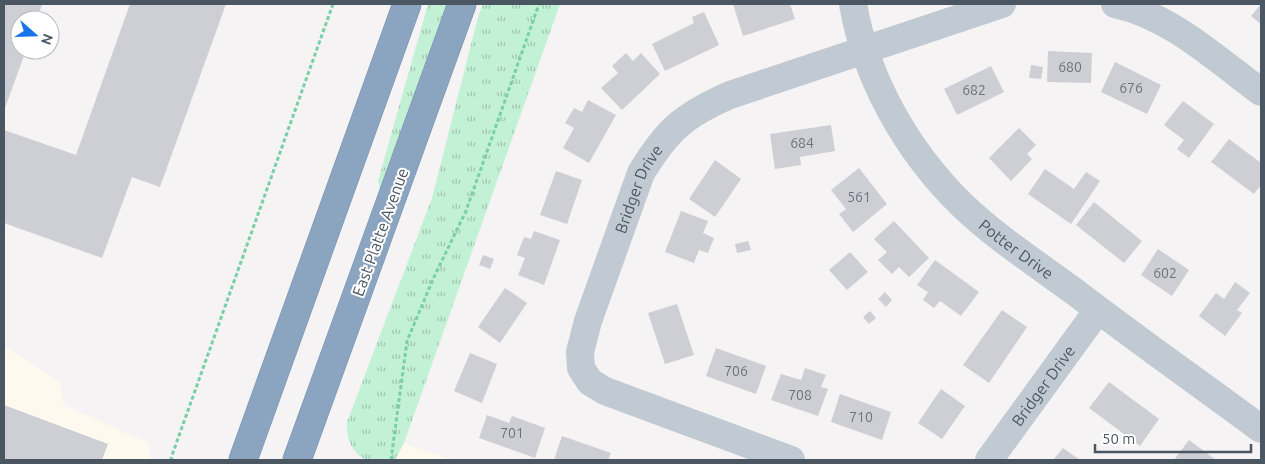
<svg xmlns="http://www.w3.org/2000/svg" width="1265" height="464" font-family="Ubuntu,sans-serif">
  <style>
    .commercial { fill: #fdf9ef }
    .grass { fill: url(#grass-tufts) }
    .building { fill: #cdcfd5 }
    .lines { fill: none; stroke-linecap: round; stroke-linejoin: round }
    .highway-casing { stroke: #7690ad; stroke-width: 29 }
    .path { stroke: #7ad0a6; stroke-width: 3; stroke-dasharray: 4 2.5; stroke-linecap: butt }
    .minor { stroke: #c1cad2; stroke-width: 28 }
    .highway { stroke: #8ba5c1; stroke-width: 28 }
    .labels { text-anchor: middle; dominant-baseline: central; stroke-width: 4; stroke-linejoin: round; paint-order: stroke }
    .number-label { font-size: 14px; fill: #6b747e }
    .street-label { font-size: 16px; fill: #4a5661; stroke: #fff }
  </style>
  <defs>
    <pattern id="grass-tufts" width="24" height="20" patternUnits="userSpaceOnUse" patternTransform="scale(1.25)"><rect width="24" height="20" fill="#c3f1d5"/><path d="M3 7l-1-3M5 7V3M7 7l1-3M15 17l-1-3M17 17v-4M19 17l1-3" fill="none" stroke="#a0c6b0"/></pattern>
  </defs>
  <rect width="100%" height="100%" fill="#f5f3f3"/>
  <path class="commercial" d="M4 346 60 382 64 405 149 443 150 460H4Z
    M404 443 452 460H395Z"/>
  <path class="grass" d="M428 4H447L380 190 378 181Z
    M483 4H560L404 443 395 460C387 460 374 463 367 460 351 453 346 437 347 422L432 198 478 17Z"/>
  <path class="building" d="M4 4H42L37 20H20V50H26L4 111Z
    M130 4H226L160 187 132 177 102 258 4 223V130L76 155Z
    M733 4H790L795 19 743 36Z
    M1261 4V24L1251 16Z
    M704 12 719 45 665 71 652 44 694 23 692 17Z
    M1048 51 1092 53 1091 83 1047 82Z
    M626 53 633 61 641 53 660 74 622 110 601 88 618 73 612 66Z
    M1115 62 1161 85 1147 114 1101 92Z
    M1031 65 1043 67 1041 79 1029 78Z
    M991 66 1004 92 957 115 944 89Z
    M588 100 616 115 589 163 563 148 574 128 565 123 574 108 582 112Z
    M1183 101 1214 124 1189 158 1177 149 1184 140 1164 125Z
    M831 125 835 151 800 157 801 165 775 169 770 134Z
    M1019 128 1036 145 1027 154 1032 159 1011 181 989 158Z
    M1229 139 1261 163V185L1254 194 1211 162Z
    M715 160 741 179 715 217 689 199Z
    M859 168 887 204 853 232 839 214 846 209 831 190Z
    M1045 169 1074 189 1086 172 1100 181 1071 224 1028 194Z
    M556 171 582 180 567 224 540 215Z
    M1094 202 1142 241 1124 263 1076 225Z
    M681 211 708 221 703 233 714 238 708 253 699 250 694 263 665 252Z
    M894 221 929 258 909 277 899 267 892 274 878 260 887 252 874 239Z
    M534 231 560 240 544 285 518 275 525 258 517 255 524 237 531 239Z
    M748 241 751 250 737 253 735 244Z
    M1158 249 1189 270 1172 296 1141 275Z
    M850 252 868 272 847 290 829 270Z
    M483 255 494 259 490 269 479 265Z
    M935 260 979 292 961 316 940 301 934 308 923 300 928 292 917 285Z
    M1235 282 1250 293 1237 310 1242 313 1225 336 1199 316 1216 293 1224 299Z
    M505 288 527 303 500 343 478 327Z
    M885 292 892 300 886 307 878 299Z
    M677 304 694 355 665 364 648 313Z
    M1002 310 1027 327 989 383 963 365Z
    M870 311 876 318 869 324 863 317Z
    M716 348 766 366 756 394 706 376Z
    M470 353 497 364 482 403 454 391Z
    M805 368 826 375 821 387 828 389 818 416 771 400 781 374 801 380Z
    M1109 382 1159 419 1140 446 1089 408Z
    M941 389 965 406 942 439 918 423Z
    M840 394 891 412 882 440 831 422Z
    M4 405 108 444 102 460H4Z
    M487 415 509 423 512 416 545 428 535 458 479 438Z
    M562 436 611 453 608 460H554Z
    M1189 440 1216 460H1174Z
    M1063 448 1080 460H1053Z"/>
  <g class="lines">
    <g class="highway-casing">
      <path id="highway" d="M243 460 407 4
        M297 460 462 4"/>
    </g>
    <path class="path" d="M173 460 171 458 333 4
      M391 460 407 341 434 277 466 211 539 4"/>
    <g class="minor">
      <path id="s1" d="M853 4C866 79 907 151 961 204 995 237 1037 264 1075 292 1136 339 1199 383 1261 429"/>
      <path d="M1115 4C1171 16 1216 59 1261 92"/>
      <path id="s2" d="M791 460 605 391 590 382 581 368 580 352 588 321 641 173C667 130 684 115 730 95L1002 4"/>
      <path id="s3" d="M989 460 1098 310"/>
    </g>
    <use href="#highway" class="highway"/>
  </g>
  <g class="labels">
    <g class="number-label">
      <text x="1070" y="67">680</text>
      <text x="1131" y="88">676</text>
      <text x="974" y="90">682</text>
      <text x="802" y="143">684</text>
      <text x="859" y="197">561</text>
      <text x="1165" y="273">602</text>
      <text x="736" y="371">706</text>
      <text x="800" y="395">708</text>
      <text x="861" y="417">710</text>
      <text x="512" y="433">701</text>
    </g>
    <g class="street-label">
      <text stroke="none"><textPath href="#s2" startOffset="422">Bridger Drive</textPath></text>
      <text transform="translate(380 232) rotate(-70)">East Platte Avenue</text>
      <text stroke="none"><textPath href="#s1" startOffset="302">Potter Drive</textPath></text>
      <text stroke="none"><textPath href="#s3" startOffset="92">Bridger Drive</textPath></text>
    </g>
  </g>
  <rect width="1265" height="464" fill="none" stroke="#4a5661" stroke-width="10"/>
  <g transform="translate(35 35) rotate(110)"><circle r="24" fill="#ffffff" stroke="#b7bbc0"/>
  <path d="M0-4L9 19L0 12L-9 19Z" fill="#1a73e8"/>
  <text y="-8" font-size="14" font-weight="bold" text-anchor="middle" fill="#4a5661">N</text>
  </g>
  <path d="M1095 444v8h156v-8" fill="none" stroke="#4a5661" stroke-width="2.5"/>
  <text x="1102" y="444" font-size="15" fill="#4a5661" stroke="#ffffff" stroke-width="4" paint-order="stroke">50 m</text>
</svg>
